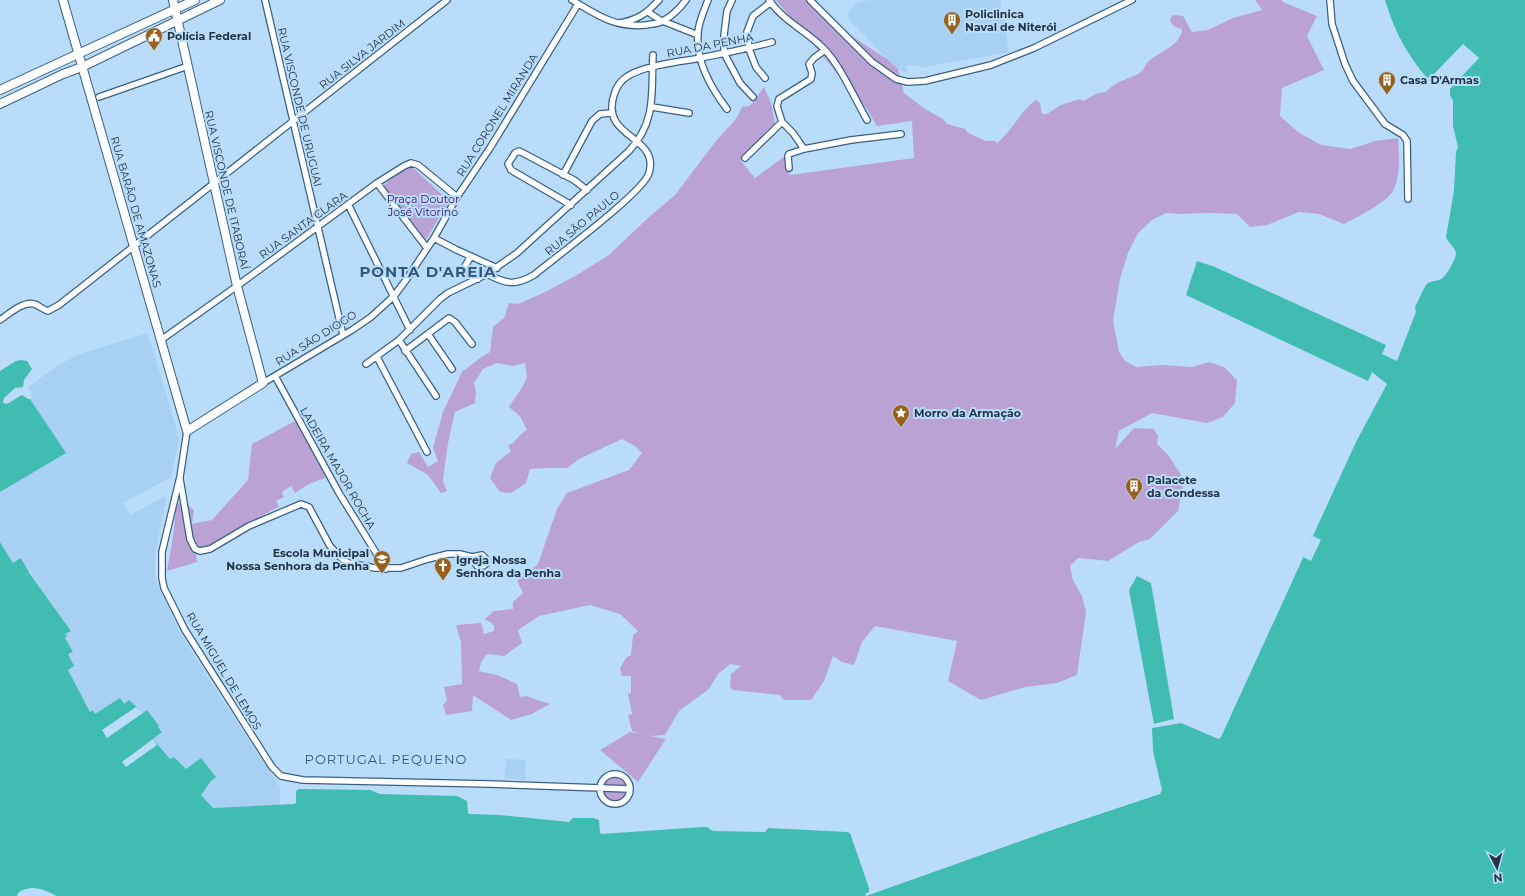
<svg xmlns="http://www.w3.org/2000/svg" width="1525" height="896" font-family="Montserrat,sans-serif">
  <style>
    .built { fill: #a8d0f2 }
    .green { fill: #baa3d4 }
    .water { fill: #40bcb0 }
    .pier { fill: #b9dcfb }
    .lines { fill: none; stroke-linecap: round; stroke-linejoin: round }
    .street-casing { stroke: #396183; stroke-width: 8 }
    .secondary-casing { stroke: #396183; stroke-width: 10 }
    .street { stroke: #fff; stroke-width: 5.5 }
    .secondary { stroke: #fff; stroke-width: 8 }
    .labels { text-anchor: middle; dominant-baseline: central; stroke-width: 4; stroke-linejoin: round; paint-order: stroke }
    .poi-label { font-size: 11px; font-weight: bold; fill: #233443; stroke: #b9dcfb; text-anchor: start }
    .street-label { font-size: 11px; fill: #233443; stroke: #b9dcfb }
    .park-label { font-size: 11px; fill: #3f0c63; stroke: #b9dcfb }
    .quarter-label { font-size: 13px; letter-spacing: 1px; fill: #32597b; stroke: #b9dcfb }
    .district-label { font-size: 15px; font-weight: bold; letter-spacing: 1px; fill: #32597b; stroke: #b9dcfb }
  </style>
  <rect width="100%" height="100%" fill="#b9dcfb"/>
  <path class="built" d="M870 0H1000L1009 52 920 68 919 66 907 65V73L898 69 887 59 851 22 847 15 856 3Z
    M147 333 154 353 177 431 179 442 171 477 123 503 130 515 167 495 155 555V575L158 586 181 634 217 692 280 787V805L213 808 201 795 211 781 201 758 186 769 170 759 165 754 122 762 162 732 143 713 124 704 95 714 90 712 67 670 68 654 72 651 65 638V634L71 630 35 580 22 558 13 563 0 542V492L65 453 30 399 33 397 28 387 56 367 77 355Z
    M506 759 526 760 525 780 504 778Z"/>
  <path class="green" d="M776 0H809L833 24 887 59 898 69 904 93 925 109 943 119 947 124 965 129 968 133 986 141H995L997 143C1013 130 1020 111 1036 100L1040 103 1042 114H1047L1061 105 1080 99 1083 101 1098 93 1106 92C1118 79 1127 81 1141 72 1144 70 1145 65 1148 62 1158 52 1181 46 1182 29 1175 27 1171 26 1170 18L1174 15 1183 16 1192 32 1208 30 1233 18 1262 10 1255 0H1282L1283 2 1317 16 1307 36 1324 70 1282 88 1280 116 1298 132 1321 145 1351 149 1375 141 1398 138C1399 155 1401 176 1393 191 1386 203 1357 217 1344 224L1319 214 1299 212 1267 225 1250 227 1237 214 1209 213 1180 214 1166 213 1152 220 1138 233 1128 253 1120 279 1113 321 1119 352 1125 361 1136 367 1163 365 1192 367 1209 362 1224 367 1237 380 1235 403 1223 417 1207 423 1152 413 1119 431 1115 449 1134 428 1154 429 1158 436 1157 444 1169 456 1184 480 1178 511 1150 539 1139 542 1108 561 1078 558 1070 566 1073 580 1082 596 1086 612 1077 675 1057 683 1025 687 981 700 948 681 957 641 875 626 862 642 854 665 842 662 833 656 824 681 811 700H784L780 695 732 690 730 686 731 674 741 666 730 664 718 674 709 689 679 711 665 735 650 736 666 739 638 782 600 750 630 732 640 734 632 731 628 715 632 714 628 694 631 693V676H622L620 668 626 658 631 655 633 635 638 631 620 614 590 605 539 616 518 630 522 643 504 656 487 654 481 662 479 671 497 675 517 684 520 697 526 696 550 704 532 714 511 720 473 695 472 711 446 715 443 705 447 701 444 687 462 684 461 642 456 625 481 623 484 634 494 631V625L485 619 494 611 513 609V602L523 593 517 581 538 564 557 509 567 493 629 470 642 453 635 446 622 439 579 459 567 468H548L530 469 526 483 511 493 500 492 490 478 496 463 511 451 508 446C517 441 519 434 527 430L520 416 509 407 523 386 527 377 525 363 513 366 497 363 483 369 474 383 476 392 475 403 455 412 448 443 444 472 443 481 447 491 441 493 428 475 407 463 411 454 419 452 428 467 438 461 433 448 443 412 462 372 480 358 490 352 493 327 504 318 509 303 518 304 543 293 577 275 609 255 649 217 675 195 716 141 736 119 742 107 750 106 764 87 771 103 775 123 740 160 755 178 785 156 790 175 914 158 912 121 877 126 867 109Z
    M409 164 449 201 426 240 383 186Z
    M299 419 330 476 309 484 295 493 291 486 282 492 284 497 276 501 279 507C252 518 230 543 201 548L194 542 191 533 189 545 196 551 197 562 167 571 173 537 176 508 181 500 194 510 192 524 212 520 248 480 252 444Z
    M613 776C621 776 628 779 629 788L602 787 605 780Z
    M602 790H629C627 799 620 802 612 802L605 797Z"/>
  <path class="water" d="M1385 0H1525V896H57C46 891 38 886 26 889 22 890 18 892 17 896H0V542L13 563 21 558 30 574 71 631 65 634 67 636 65 638 73 652 68 654 74 666 68 670 90 712 93 710 95 714 120 698 124 704 129 700 143 713 147 710 159 726 158 727 162 732 153 739 170 759 174 757 186 769 201 758 216 777 211 781 201 795 213 808 294 804 296 803V791L299 789 370 790 380 794 457 796 467 801 468 813 470 814 500 815 569 822 573 818H594L599 820 600 833 602 834 702 827H707L713 831 765 832 768 828 847 832 850 833 869 888V892L865 894 866 896 1049 831 1160 794 1162 790 1153 751 1152 728 1181 723 1216 738 1219 739 1221 737 1356 442 1387 384 1372 372 1368 381 1186 295 1197 261 1215 267 1386 345 1382 354 1397 361 1416 312 1415 307C1419 300 1422 291 1426 285 1430 280 1436 282 1441 279 1446 277 1456 259 1456 253 1455 247 1448 243 1446 237L1454 191 1456 152 1458 147 1453 126V100L1450 96V89L1479 58 1463 44 1432 76 1427 78C1406 53 1395 32 1385 0Z
    M21 360 27 361 32 369 24 380 23 387 15 388 4 398 3 403 7 404 22 395 28 399H30L66 453 0 492V371L16 361Z
    M1137 576 1151 583 1174 719 1154 724 1129 590Z"/>
  <path class="pier" d="M1313 536 1321 540 1311 561 1303 557Z
    M136 707 143 713 107 738 102 730Z
    M153 739 157 745 126 767 122 762Z"/>
  <g class="lines">
    <g class="street-casing">
      <path id="street" d="M265 0 343 335
        M572 0C597 15 615 28 646 25 651 24 658 24 663 21 672 16 680 8 686 0
        M708 0C704 11 699 21 698 32 695 60 711 88 727 109
        M732 0 727 11 724 35V53L740 83 753 97
        M769 0C783 21 807 31 824 49 840 65 855 99 867 120
        M810 0 872 62 896 79 908 82 925 81 991 65 1034 48 1132 0
        M1330 0 1332 24 1345 64 1353 81 1385 124 1403 135 1407 141 1408 199
        M648 12 660 20 698 35
        M619 23C638 20 647 13 659 0
        M765 78 756 67 749 49 747 32 753 16 771 2
        M99 97 188 66
        M652 107 689 113
        M782 122 793 133 804 149 851 140 901 134
        M745 158 782 122 777 106 779 99 811 79 812 73 809 64 814 58 825 50
        M789 168 788 156 789 154 804 149
        M563 175 592 121 600 114 611 113
        M377 183 427 248
        M348 204 410 330
        M571 205 511 170 508 164 515 153 519 151 523 153 574 180 587 190
        M434 238 457 250 497 268
        M471 256 465 266 467 270 478 279
        M487 274C506 284 515 286 534 275 553 259 644 192 649 173 660 135 600 139 614 95 616 88 621 80 628 76 644 66 676 62 695 59 721 54 747 49 772 42
        M0 320C9 314 23 301 34 304 39 305 43 310 48 311L59 305 447 0
        M428 334 452 369
        M161 340 237 286 377 183 404 166 411 163 418 165 457 197
        M399 340 436 396
        M405 351 449 318 455 322 472 344
        M377 357 427 452
        M366 364 399 340 440 299 448 293 487 274 517 253 629 151C657 121 651 93 653 55
        M275 376 339 493 386 569
        M263 383 352 330 371 317 394 296 406 280 434 238 457 197 490 148 578 4
        M187 431 180 477 162 552V578L164 588 185 630 272 767 281 776 303 780 490 784 630 789
        M180 479 190 539 195 549 200 551 210 549 249 526 301 504 309 507 330 546 339 556 348 563 375 568H401L428 559 448 554H460L472 557 477 566H483L486 564 485 558 482 555 472 557
        M600 789a15 15 0 1 1 30 0a15 15 0 1 1-30 0Z"/>
    </g>
    <g class="secondary-casing">
      <path id="secondary" d="M63 0 187 431 263 383 237 286 173 0
        M0 90 195 0
        M0 104 63 74 82 67 220 0"/>
    </g>
    <use href="#street" class="street"/>
    <use href="#secondary" class="secondary"/>
  </g>
  <defs>
    <g id="building-pin" transform="scale(0.9)"><path d="M0 17L-7.5 6A9.5 9.5 0 1 1 7.5 6Z" fill="#98601b" stroke="#b9dcfb"/><path d="M-4-6H4V6H1V3H-1V6H-4ZM-2.5-4.3h1.7v1.8h-1.7ZM.8-4.3h1.7v1.8H.8ZM-2.5-1h1.7V.8h-1.7ZM.8-1h1.7V.8H.8Z" fill="#fff"/></g>
    <g id="civic-pin" transform="scale(0.9)"><path d="M0 17L-7.5 6A9.5 9.5 0 1 1 7.5 6Z" fill="#98601b" stroke="#b9dcfb"/><path d="M-.6-6.5H3V-4.5H.6V-3L4-1V1h2V6H-6V1h2V-1L-.6-3ZM-1.2 2.5V6h2.4V2.5Z" fill="#fff"/></g>
    <g id="sight-pin" transform="scale(0.9)"><path d="M0 17L-7.5 6A9.5 9.5 0 1 1 7.5 6Z" fill="#98601b" stroke="#b9dcfb"/><path d="M0-6L1.8-2.2L6-1.7L2.9 1.2L3.7 5.4L0 3.3L-3.7 5.4L-2.9 1.2L-6-1.7L-1.8-2.2Z" fill="#fff"/></g>
    <g id="school-pin" transform="scale(0.9)"><path d="M0 17L-7.5 6A9.5 9.5 0 1 1 7.5 6Z" fill="#98601b" stroke="#b9dcfb"/><path d="M0-5L7-2L0 1L-7-2ZM-4 1L0 2.5L4 1V4Q0 6-4 4Z" fill="#fff"/></g>
    <g id="church-pin" transform="scale(0.9)"><path d="M0 17L-7.5 6A9.5 9.5 0 1 1 7.5 6Z" fill="#98601b" stroke="#b9dcfb"/><path d="M-1.2-6h2.4v3.5h3.3v2.4h-3.3V6h-2.4V-.1h-3.3v-2.4h3.3Z" fill="#fff"/></g>
  </defs>
  <g fill-rule="evenodd">
    <use href="#building-pin" x="952" y="20"/>
    <use href="#civic-pin" x="154" y="36"/>
    <use href="#building-pin" x="1387" y="80"/>
    <use href="#sight-pin" x="901" y="413"/>
    <use href="#building-pin" x="1134" y="486"/>
    <use href="#school-pin" x="382" y="559"/>
    <use href="#church-pin" x="443" y="566"/>
  </g>
  <g class="labels">
    <g class="poi-label">
      <text x="965" y="14">Policlinica<tspan x="965" dy="13">Naval de Niterói</tspan></text>
      <text x="167" y="36">Polícia Federal</text>
      <text x="1400" y="80">Casa D'Armas</text>
      <text x="914" y="413">Morro da Armação</text>
      <text x="1147" y="480">Palacete<tspan x="1147" dy="13">da Condessa</tspan></text>
      <text x="369" y="553" text-anchor="end">Escola Municipal<tspan x="369" dy="13">Nossa Senhora da Penha</tspan></text>
      <text x="456" y="560">Igreja Nossa<tspan x="456" dy="13">Senhora da Penha</tspan></text>
    </g>
    <g class="street-label">
      <text transform="translate(710 45) rotate(-11)">RUA DA PENHA</text>
      <text transform="translate(362 54) rotate(-38)">RUA SILVA JARDIM</text>
      <text transform="translate(300 107) rotate(77)">RUA VISCONDE DE URUGUAI</text>
      <text transform="translate(497 115) rotate(-58)">RUA CORONEL MIRANDA</text>
      <text transform="translate(227 190) rotate(77)">RUA VISCONDE DE ITABORAÍ</text>
      <text transform="translate(136 212) rotate(74)">RUA BARÃO DE AMAZONAS</text>
      <text transform="translate(582 223) rotate(-40)">RUA SÃO PAULO</text>
      <text transform="translate(303 225) rotate(-36)">RUA SANTA CLARA</text>
      <text transform="translate(316 338) rotate(-32)">RUA SÃO DIOGO</text>
      <text transform="translate(338 468) rotate(60)">LADEIRA MAJOR ROCHA</text>
      <text transform="translate(224 671) rotate(59)">RUA MIGUEL DE LEMOS</text>
    </g>
    <g class="park-label">
      <text x="423" y="199">Praça Doutor<tspan x="423" dy="13">José Vitorino</tspan></text>
    </g>
    <g class="quarter-label">
      <text x="386" y="759">PORTUGAL PEQUENO</text>
    </g>
    <g class="district-label">
      <text x="428" y="271">PONTA D'AREIA</text>
    </g>
  </g>
  <g transform="translate(1497 868) rotate(174)" stroke="#b9dcfb" stroke-width="3" paint-order="stroke">
  <path d="M0-3L7 15L0 10L-7 15Z" fill="#233443"/>
  <text y="-6" font-size="11" font-weight="bold" text-anchor="middle" fill="#233443">N</text>
  </g>
</svg>
